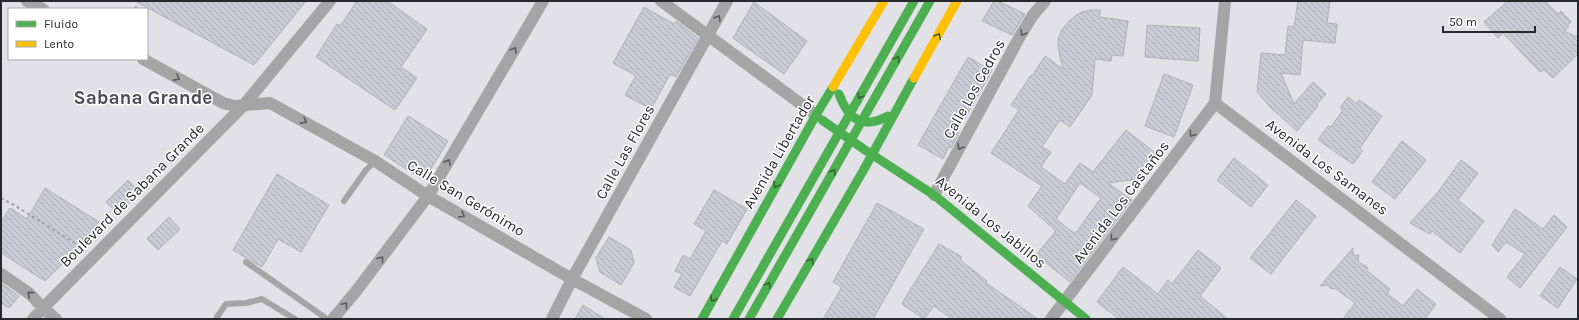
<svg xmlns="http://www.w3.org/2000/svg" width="1579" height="320" font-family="Karla,sans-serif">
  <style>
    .building { fill: url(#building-back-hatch); stroke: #b0b0b4; fill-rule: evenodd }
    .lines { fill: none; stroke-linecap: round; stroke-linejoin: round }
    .path { stroke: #a2a2a3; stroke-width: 2; stroke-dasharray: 3 3; stroke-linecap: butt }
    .lane { stroke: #a6a5a5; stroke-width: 6 }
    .street { stroke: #a6a5a5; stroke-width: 12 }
    .fast { stroke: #4caf50; stroke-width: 9 }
    .slow { stroke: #ffc107; stroke-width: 9 }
    .fast-bridge { stroke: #4caf50; stroke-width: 9 }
    .oneway { stroke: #5a5b5c }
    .oneway2 { stroke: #365f3a }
    .labels { text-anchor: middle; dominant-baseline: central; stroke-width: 3; stroke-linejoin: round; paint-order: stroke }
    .street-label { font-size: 15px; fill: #28292c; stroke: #fff }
    .district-label { font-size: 19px; font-weight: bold; fill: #4d4d55; stroke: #fff }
  </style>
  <defs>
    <pattern id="building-back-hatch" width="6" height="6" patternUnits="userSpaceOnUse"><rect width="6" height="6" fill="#cbcbd7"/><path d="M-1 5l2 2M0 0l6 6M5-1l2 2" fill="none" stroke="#aeaeb9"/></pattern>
  </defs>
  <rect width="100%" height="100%" fill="#e1e1e7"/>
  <path class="building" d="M135 1H306L254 65Z
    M357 1H387L427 29 401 67 417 78 395 110 316 57 337 24 340 26Z
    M994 1H998L1025 14 1012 35 982 21Z
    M1298 1H1330L1327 23 1337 24 1335 43 1303 40 1300 75 1281 73 1294 104 1313 82 1326 94 1317 104 1318 106 1297 131 1270 107 1257 92 1261 53 1285 55 1288 26 1294 27Z
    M1508 1H1545L1558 14 1561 11 1571 22 1567 26 1569 27 1564 31 1578 37V54L1553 78 1544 70 1540 72 1503 33 1498 38 1484 22Z
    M754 2 807 41 784 74 733 38Z
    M644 7 674 24 676 21 698 38 676 77 670 74 651 109 625 95 636 76 613 63Z
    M1091 10H1100V17L1128 21 1123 56 1112 55 1111 61 1095 59 1092 95 1070 127 1060 120 1042 147 1051 152 1041 167 1065 184 1080 163 1093 172 1126 130 1154 152 1155 157 1137 179 1108 183 1132 200 1070 282 1036 255 1056 231 1028 206 1042 186 991 153 1019 110 1011 105 1031 75 1032 76 1045 56 1063 69 1058 47V39L1062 30 1068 22 1075 16 1082 12ZM1080 183 1101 198 1075 234 1056 219Z
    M1147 25 1200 28 1198 61 1145 57Z
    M968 57 992 71 957 132 959 133 951 148 949 147 943 159 918 145Z
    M1164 74 1193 85 1174 137 1145 126Z
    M1348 97 1357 104 1359 100 1382 116 1360 148 1363 151 1353 164 1318 140 1328 126 1331 127 1343 110 1340 108Z
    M408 116 448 141 424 180 384 155Z
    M1402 141 1426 160 1395 199 1372 182Z
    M1234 158 1268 185 1251 207 1217 180Z
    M1461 160 1478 173 1458 200 1484 221 1460 253 1432 231 1430 234 1410 223 1438 192Z
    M277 174 329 205 301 252 278 239 262 267 233 250Z
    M128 180 139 192 118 214 106 202Z
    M45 188 99 222 74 249 76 250 45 281 1 253V222L10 208 27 219Z
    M714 190 747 209 727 244 722 241 690 296 674 287 682 274 675 271 683 255 690 259 706 231 694 224Z
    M1296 200 1316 216 1271 274 1250 258Z
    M877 203 924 229 873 319H823L842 287 833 282Z
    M1515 209 1543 229 1554 215 1567 227 1520 288 1507 277 1525 254 1506 242 1498 252 1492 245Z
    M169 217 180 229 158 250 147 239Z
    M609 237 631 250 634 263 621 285 600 272 596 258Z
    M939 244 962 257 960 260 987 281 986 283 1038 319H952L934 306 924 319 903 305 902 303Z
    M1353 248V255H1359L1358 261 1368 268 1366 270 1390 289 1387 293 1403 306 1417 289 1436 304 1425 319H1343L1355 303 1336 289 1330 288 1329 285 1320 286Z
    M1198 250 1221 268 1200 296 1228 319H1119L1097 302 1123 267 1158 294 1168 280 1172 284Z
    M1560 267 1577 279 1558 308 1540 296Z
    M1 283 19 296 9 308 1 303Z
    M583 305 605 319H575Z"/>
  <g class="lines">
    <path class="path" d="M135 9 138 3
      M1 198 14 205 81 247"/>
    <path class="lane" d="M344 201 366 170 375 161
      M246 262 327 319
      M217 319V317L226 304 246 303 262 299 295 319"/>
    <path class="street" d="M27 1 43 9
      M661 1 816 115
      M1225 1 1215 103 1500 319
      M143 59 223 103 235 106 270 103 375 161 428 196 572 279 646 319
      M934 195 1019 38 1033 15 1045 1
      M1 274 30 294 43 308 56 319
      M33 319 43 308 243 106 330 1
      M333 319 357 290 428 196 543 1
      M552 319 572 279 727 1
      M1051 319 1215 103"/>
    <path class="fast" d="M865 150 934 195 1086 319
      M702 319 816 115 833 87
      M733 319 914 1
      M749 319 930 1
      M777 319 863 171 914 78"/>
    <path class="slow" d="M914 78 957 1
      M833 87 884 1"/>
    <path class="fast-bridge" d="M839 94C848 119 863 130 888 116
      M822 120 865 150"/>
  </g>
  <defs><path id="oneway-chevron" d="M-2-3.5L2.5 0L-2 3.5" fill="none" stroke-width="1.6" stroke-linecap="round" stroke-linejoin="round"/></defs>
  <g class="oneway">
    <use href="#oneway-chevron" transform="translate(718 18) rotate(-60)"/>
    <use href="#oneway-chevron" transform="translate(1023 33) rotate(121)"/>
    <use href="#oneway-chevron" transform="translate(514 50) rotate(-60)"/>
    <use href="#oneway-chevron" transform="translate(177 78) rotate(29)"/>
    <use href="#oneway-chevron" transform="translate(304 121) rotate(29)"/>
    <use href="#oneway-chevron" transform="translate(1192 134) rotate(127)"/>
    <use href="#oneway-chevron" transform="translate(960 147) rotate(119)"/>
    <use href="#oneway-chevron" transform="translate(448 162) rotate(-60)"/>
    <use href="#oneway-chevron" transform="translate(462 215) rotate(30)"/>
    <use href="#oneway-chevron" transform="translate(1113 238) rotate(127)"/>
    <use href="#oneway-chevron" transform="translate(381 259) rotate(-53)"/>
    <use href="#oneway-chevron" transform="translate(30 294) rotate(-139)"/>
    <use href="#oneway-chevron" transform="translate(345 305) rotate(-50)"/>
  </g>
  <g class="oneway2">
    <use href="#oneway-chevron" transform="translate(938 36) rotate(-61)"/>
    <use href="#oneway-chevron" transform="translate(897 59) rotate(-61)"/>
    <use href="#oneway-chevron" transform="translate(860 96) rotate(119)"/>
    <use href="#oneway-chevron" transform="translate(833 172) rotate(-60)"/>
    <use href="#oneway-chevron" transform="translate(776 185) rotate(119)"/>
    <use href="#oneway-chevron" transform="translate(811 261) rotate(-60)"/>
    <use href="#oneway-chevron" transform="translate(768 285) rotate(-60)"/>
    <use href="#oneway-chevron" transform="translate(713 299) rotate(119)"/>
  </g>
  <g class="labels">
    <g class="street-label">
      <text transform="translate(974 89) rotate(-61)">Calle Los Cedros</text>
      <text transform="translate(625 152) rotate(-61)">Calle Las Flores</text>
      <text transform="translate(779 152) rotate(-60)">Avenida Libertador</text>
      <text transform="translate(1327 167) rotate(37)">Avenida Los Samanes</text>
      <text transform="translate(132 195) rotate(-45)">Boulevard de Sabana Grande</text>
      <text transform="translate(466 198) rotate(31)">Calle San Gerónimo</text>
      <text transform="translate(1121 202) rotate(-53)">Avenida Los Castaños</text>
      <text transform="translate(991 222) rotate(39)">Avenida Los Jabillos</text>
    </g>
    <g class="district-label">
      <text x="143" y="98">Sabana Grande</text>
    </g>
  </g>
  <rect width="1579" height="320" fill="none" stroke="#28292c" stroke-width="4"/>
  <rect x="8" y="8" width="140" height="52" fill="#ffffff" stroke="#a9a9ab"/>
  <rect x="16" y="21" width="20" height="6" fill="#4caf50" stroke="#a9a9ab"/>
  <text x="44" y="28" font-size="12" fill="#28292c">Fluido</text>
  <rect x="16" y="41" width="20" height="6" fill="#ffc107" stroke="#a9a9ab"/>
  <text x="44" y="48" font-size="12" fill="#28292c">Lento</text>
  <path d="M1443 26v6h92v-6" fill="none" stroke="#28292c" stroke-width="2"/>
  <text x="1449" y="26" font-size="12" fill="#28292c" stroke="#ffffff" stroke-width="3" paint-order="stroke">50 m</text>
</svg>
